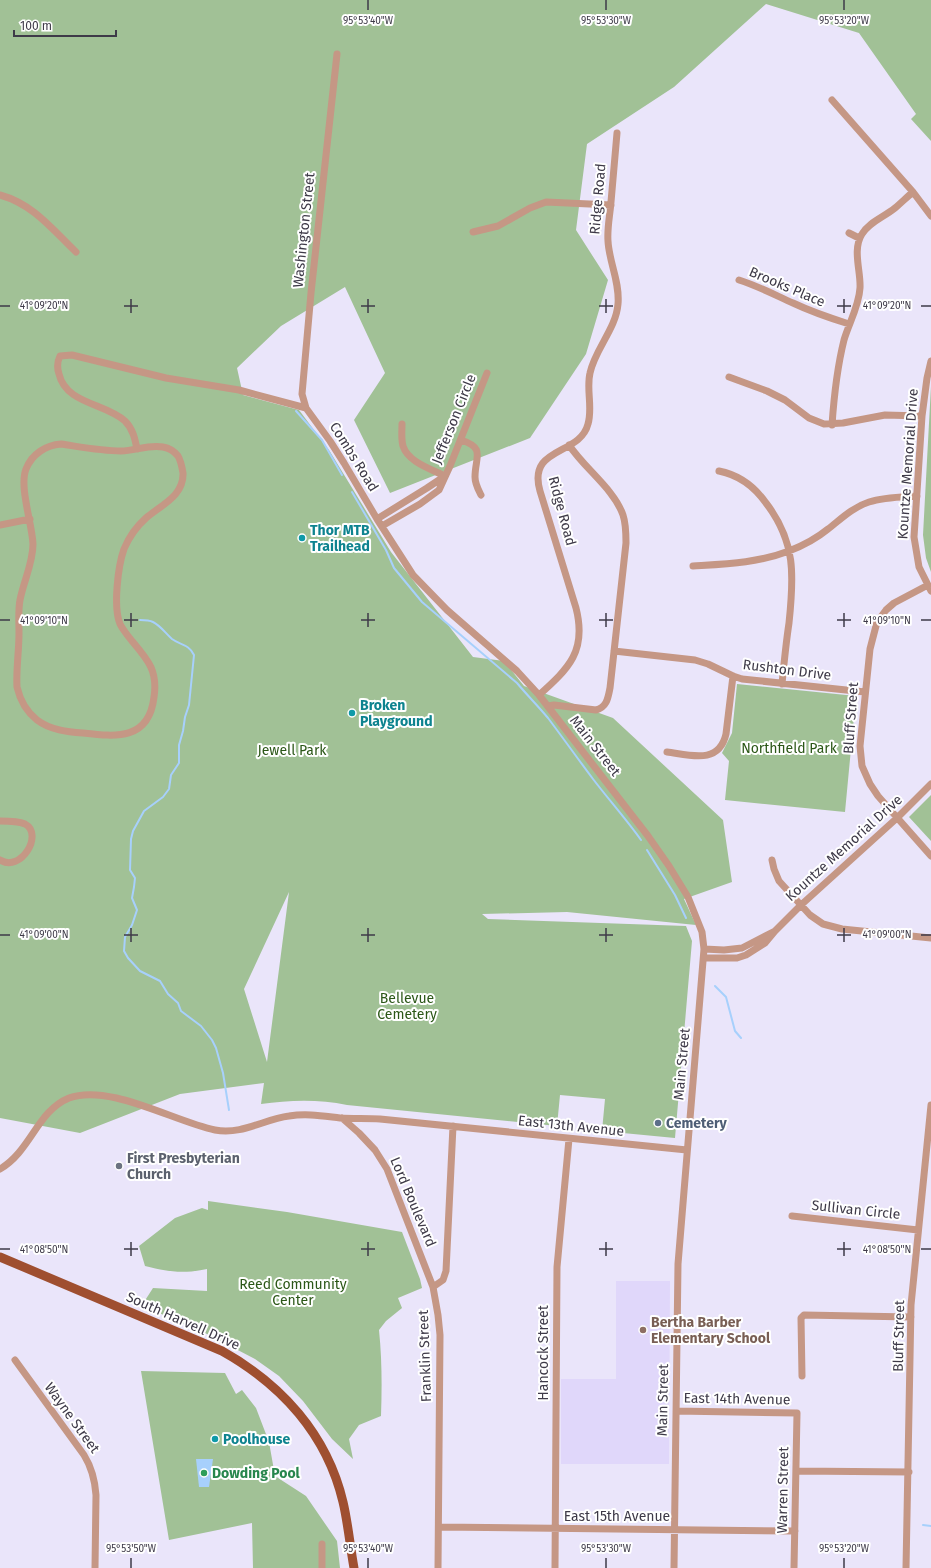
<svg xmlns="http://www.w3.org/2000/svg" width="931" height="1568" font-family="'Fira Sans',sans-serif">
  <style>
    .built { fill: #e0d7fa }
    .green { fill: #a1c196; fill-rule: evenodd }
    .water { fill: #a7d0fc }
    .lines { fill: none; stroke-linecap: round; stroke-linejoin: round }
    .stream { stroke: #a7d0fc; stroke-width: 2 }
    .minor { stroke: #c59785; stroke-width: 7 }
    .major { stroke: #9f4f30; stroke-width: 9 }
    .ticks { fill: none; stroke: #3e3a48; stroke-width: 1.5 }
    .culture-dot { fill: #0f9aa8; stroke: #fff; stroke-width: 1.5 }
    .service-dot { fill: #5c6f8a; stroke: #fff; stroke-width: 1.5 }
    .worship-dot { fill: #6b7280; stroke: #fff; stroke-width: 1.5 }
    .education-dot { fill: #8d6e63; stroke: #fff; stroke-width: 1.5 }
    .leisure-dot { fill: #2e9e5b; stroke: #fff; stroke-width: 1.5 }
    .labels { text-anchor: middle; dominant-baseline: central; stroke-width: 4; stroke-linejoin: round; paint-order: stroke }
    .street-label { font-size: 14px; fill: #3e3a48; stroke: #fff }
    .culture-label { font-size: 14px; font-weight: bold; fill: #0d838f; stroke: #fff; text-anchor: start }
    .park-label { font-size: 14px; fill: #2b5717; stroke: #fff }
    .service-label { font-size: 14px; font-weight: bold; fill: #4e5e75; stroke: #fff; text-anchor: start }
    .worship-label { font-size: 14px; font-weight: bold; fill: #5b616d; stroke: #fff; text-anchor: start }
    .education-label { font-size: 14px; font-weight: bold; fill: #785e54; stroke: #fff; text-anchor: start }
    .leisure-label { font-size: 14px; font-weight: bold; fill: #27864d; stroke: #fff; text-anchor: start }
    .ticks-label { font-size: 10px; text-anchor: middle; fill: #3e3a48; stroke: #fff; stroke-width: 4; stroke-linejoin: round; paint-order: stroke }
  </style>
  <rect width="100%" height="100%" fill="#eae5fa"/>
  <path class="built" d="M616 1281H670L669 1464H561V1379H616Z"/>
  <path class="green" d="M0 0H931V141L911 119 916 114 859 33 766 4 674 87 587 144 576 230 608 280 586 354 530 438 390 493 354 420 385 373 345 287 281 326 237 368 243 395 299 410 329 450 391 552 473 657 504 661 524 686 613 718 723 820 732 882 684 899 696 925 567 912 482 914 488 919 686 926 692 941 675 1138 602 1131 605 1099 560 1095 557 1126 347 1105C319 1099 289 1100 261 1104L264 1083 180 1094 80 1133 0 1118ZM289 892 267 1062 244 989Z
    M931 386V572L926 558 923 535Z
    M737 684 856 696 845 812 725 800 729 761 722 753 732 733Z
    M931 795V841L909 817Z
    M208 1201 287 1212 402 1232 420 1279 422 1288 398 1298 402 1308 386 1321 379 1330C382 1359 382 1387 381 1416L359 1425 349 1439 353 1459 332 1439 303 1401 279 1376 255 1359 207 1334 150 1309 144 1302 153 1288 207 1291V1269C183 1274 169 1272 145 1266L139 1246 175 1218 202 1208 208 1210Z
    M141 1371 225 1373 236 1394 242 1390 256 1408 269 1442 275 1476 306 1496 337 1541 340 1568H253L252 1523 169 1540Z"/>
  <path class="water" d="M196 1459H213L209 1487H199Z"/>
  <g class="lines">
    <path class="stream" d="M296 411 322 440 342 475
      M352 492 386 550 394 568 422 602 517 683C527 695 538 706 548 718 563 738 578 759 593 779 609 800 626 819 641 840
      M140 620C145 620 149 620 153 622 161 626 165 633 172 639 180 645 189 644 194 655L189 705 185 717 183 731 179 745V763L171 775 169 789 163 797 144 811 133 831 131 839 130 870 135 878 134 887 132 898 137 910 132 925 125 937 124 951 128 958 140 971 160 981 168 994 178 1003 181 1011 201 1026 212 1040 216 1048 223 1073 229 1110
      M647 850 675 895 686 918
      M715 986 726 997 735 1031 741 1038
      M923 1525 931 1526"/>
    <path class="minor" d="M832 100 913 192 931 216
      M0 195C33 204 52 229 76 252
      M473 232 498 226 530 208 546 202 611 205
      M849 233 859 238
      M739 280C758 286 775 295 793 303 812 312 830 318 849 324
      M931 361 927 378 922 416 914 537 919 567 931 591
      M729 377 767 391 785 400 809 418 824 424 843 423 885 415 922 416
      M306 408 302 394 311 293 337 54
      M402 424C402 431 401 439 403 446 408 462 431 469 445 476
      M832 425C834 396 837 368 844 340 849 323 859 306 860 288 861 271 852 250 862 234 869 222 884 217 895 208 901 203 907 197 913 192
      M461 440C486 448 475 457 475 477 475 484 478 489 481 495
      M61 444C81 447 101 451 121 451 135 451 149 444 163 447 169 448 174 451 178 456 181 461 182 467 183 473 184 496 161 505 146 518 137 526 129 537 124 549 118 566 113 607 120 624 123 630 128 636 132 641 148 660 158 671 154 697 149 740 117 737 83 733 68 732 50 730 37 720 27 712 20 700 17 687 16 669 19 651 19 633 19 622 18 611 20 600 24 580 33 563 33 544 32 523 19 487 26 469 32 454 46 445 61 444Z
      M137 449C135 439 133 429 125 421 105 403 66 404 59 374 57 368 57 362 60 356L72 355 166 378 239 390 306 408 330 441 344 463 377 519 413 575 447 610 517 671 539 695 648 836 669 866 688 897 702 932 704 949 678 1264 674 1568
      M719 471C739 475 754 486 766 503 796 542 794 576 789 623 786 643 784 663 782 684
      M377 519 427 488 445 476
      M0 525 30 519
      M382 526 420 504 439 490 450 466 487 373
      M693 566C725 564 758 563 789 551 802 546 817 538 828 529 841 519 853 507 869 502 884 497 901 497 917 496
      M928 585 894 603 886 610 877 622 870 649 860 746 862 766 870 784 878 796 931 856
      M614 651 695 660 708 664 733 676 742 679 865 692
      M539 695C569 668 587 651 576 608L540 491C527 446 580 456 588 424 593 407 586 390 590 373 595 349 616 329 618 304 620 282 609 262 608 241 607 228 610 215 611 202 613 179 615 156 617 133
      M548 706 554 705 596 710C607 707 608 698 610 688L626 543C626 534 626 524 623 515 614 489 585 469 569 445
      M667 752C690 755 719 765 726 734L733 676
      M0 821C8 821 18 821 25 824 44 834 21 873 0 860
      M772 860 774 869 779 881 810 915 823 924 842 929 931 938
      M704 949 724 950 742 948 773 932
      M704 958H737L746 955 765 943 775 931 801 905 897 818 931 784
      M342 1118 359 1133 375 1150 387 1169 433 1287 438 1315 440 1335 438 1568
      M0 1169C31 1151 37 1111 69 1098 109 1083 175 1122 215 1130 243 1135 264 1119 289 1116 307 1113 323 1116 340 1118 353 1119 367 1118 380 1119L687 1150
      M792 1216 918 1230
      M433 1287 443 1280 446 1271 453 1126
      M15 1360 84 1455C92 1468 95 1480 96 1495L95 1568
      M802 1376 801 1318 804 1315 911 1317
      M676 1411 797 1413 794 1568
      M797 1471 909 1472
      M439 1527 795 1531
      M322 1568V1544
      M555 1568 557 1267 569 1139
      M906 1568 911 1305 931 1105"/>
    <path class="major" d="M0 1257 222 1351C281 1384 327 1434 343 1502 348 1523 350 1546 354 1568"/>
  </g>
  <path class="ticks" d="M368 0V10M606 0V10M844 0V10M131 299V313M368 299V313M606 299V313M844 299V313M0 306H10M124 306H138M361 306H375M599 306H613M837 306H851M921 306H931M131 613V627M368 613V627M606 613V627M844 613V627M0 620H10M124 620H138M361 620H375M599 620H613M837 620H851M921 620H931M131 928V942M368 928V942M606 928V942M844 928V942M0 935H10M124 935H138M361 935H375M599 935H613M837 935H851M921 935H931M131 1242V1256M368 1242V1256M606 1242V1256M844 1242V1256M0 1249H10M124 1249H138M361 1249H375M599 1249H613M837 1249H851M921 1249H931M131 1558V1568M368 1558V1568M606 1558V1568M844 1558V1568"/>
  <g class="culture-dot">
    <circle cx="302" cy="538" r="4"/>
    <circle cx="352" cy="713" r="4"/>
    <circle cx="215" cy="1439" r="4"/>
  </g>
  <circle class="service-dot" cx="658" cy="1123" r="4"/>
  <circle class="worship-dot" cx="119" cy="1166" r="4"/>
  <circle class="education-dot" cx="643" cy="1330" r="4"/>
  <circle class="leisure-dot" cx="204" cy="1473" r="4"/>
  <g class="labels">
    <g class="street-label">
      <text transform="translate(598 199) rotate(-85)">Ridge Road</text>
      <text transform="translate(304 230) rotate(-84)">Washington Street</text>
      <text transform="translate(787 287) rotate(23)">Brooks Place</text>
      <text transform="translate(454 419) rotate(-68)">Jefferson Circle</text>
      <text transform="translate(354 457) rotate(58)">Combs Road</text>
      <text transform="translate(908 464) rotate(-86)">Kountze Memorial Drive</text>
      <text transform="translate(562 511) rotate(75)">Ridge Road</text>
      <text transform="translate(787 670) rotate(7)">Rushton Drive</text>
      <text transform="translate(851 718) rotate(-86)">Bluff Street</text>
      <text transform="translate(595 746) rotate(52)">Main Street</text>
      <text transform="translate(844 848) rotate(-42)">Kountze Memorial Drive</text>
      <text transform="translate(682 1064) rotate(-85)">Main Street</text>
      <text transform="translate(571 1126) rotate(6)">East 13th Avenue</text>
      <text transform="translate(413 1202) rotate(67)">Lord Boulevard</text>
      <text transform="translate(856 1210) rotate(6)">Sullivan Circle</text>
      <text transform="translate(183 1321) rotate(24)">South Harvell Drive</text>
      <text transform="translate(899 1336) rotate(-89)">Bluff Street</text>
      <text transform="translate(543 1353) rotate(-90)">Hancock Street</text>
      <text transform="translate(425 1356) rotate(-92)">Franklin Street</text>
      <text transform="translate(737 1399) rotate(1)">East 14th Avenue</text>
      <text transform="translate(663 1400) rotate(-89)">Main Street</text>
      <text transform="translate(72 1418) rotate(54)">Wayne Street</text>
      <text transform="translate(783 1490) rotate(-89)">Warren Street</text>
      <text x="617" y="1516">East 15th Avenue</text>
    </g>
    <g class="culture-label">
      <text x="310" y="530">Thor MTB<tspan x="310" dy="16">Trailhead</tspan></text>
      <text x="360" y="705">Broken<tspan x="360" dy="16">Playground</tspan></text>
      <text x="223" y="1439">Poolhouse</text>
    </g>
    <g class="park-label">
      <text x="789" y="748">Northfield Park</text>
      <text x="292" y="750">Jewell Park</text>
      <text x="407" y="998">Bellevue<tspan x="407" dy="16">Cemetery</tspan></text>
      <text x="293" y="1284">Reed Community<tspan x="293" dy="16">Center</tspan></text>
    </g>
    <g class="service-label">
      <text x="666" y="1123">Cemetery</text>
    </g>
    <g class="worship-label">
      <text x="127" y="1158">First Presbyterian<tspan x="127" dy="16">Church</tspan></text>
    </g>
    <g class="education-label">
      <text x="651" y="1322">Bertha Barber<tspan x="651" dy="16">Elementary School</tspan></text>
    </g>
    <g class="leisure-label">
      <text x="212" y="1473">Dowding Pool</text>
    </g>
  </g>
  <g class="ticks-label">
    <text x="368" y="24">95°53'40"W</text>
    <text x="606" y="24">95°53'30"W</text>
    <text x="844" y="24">95°53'20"W</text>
    <text x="44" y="309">41°09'20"N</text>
    <text x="887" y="309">41°09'20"N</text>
    <text x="44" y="624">41°09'10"N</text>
    <text x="887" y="624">41°09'10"N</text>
    <text x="44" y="938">41°09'00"N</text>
    <text x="887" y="938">41°09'00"N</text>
    <text x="44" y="1253">41°08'50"N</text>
    <text x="887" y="1253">41°08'50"N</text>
    <text x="131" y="1552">95°53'50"W</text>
    <text x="368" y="1552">95°53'40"W</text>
    <text x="606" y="1552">95°53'30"W</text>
    <text x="844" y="1552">95°53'20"W</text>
  </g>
  <path d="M14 30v6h102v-6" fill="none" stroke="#3e3a48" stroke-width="2"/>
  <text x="20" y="30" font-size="12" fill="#3e3a48" stroke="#ffffff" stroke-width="3" paint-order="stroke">100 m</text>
</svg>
